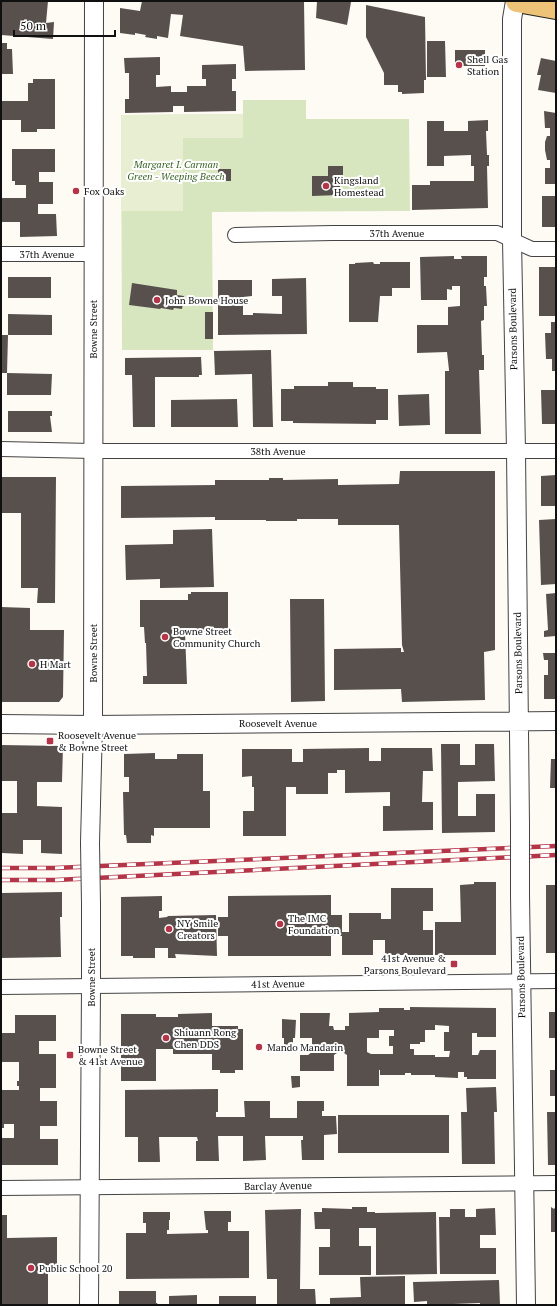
<svg xmlns="http://www.w3.org/2000/svg" width="557" height="1306" font-family="'PT Serif',serif">
  <style>
    .green { fill: #d8e6c0 }
    .pitch { fill: #e7eed1 }
    .building { fill: #58504d; fill-rule: evenodd }
    .lines { fill: none; stroke-linecap: round; stroke-linejoin: round }
    .minor-casing { stroke: #434343; stroke-width: 16 }
    .tertiary-casing { stroke: #434343; stroke-width: 20 }
    .primary-casing { stroke: #212121; stroke-width: 24 }
    .minor { stroke: #fff; stroke-width: 14 }
    .tertiary { stroke: #fff; stroke-width: 18 }
    .primary { stroke: #ecc377; stroke-width: 22 }
    .rail-casing { stroke: #b43448; stroke-width: 4.5 }
    .rail { stroke: #fff; stroke-width: 3; stroke-dasharray: 9; stroke-linecap: butt }
    .tertiary-bridge-casing { stroke: #434343; stroke-width: 20; stroke-linecap: butt }
    .tertiary-bridge { stroke: #fff; stroke-width: 18 }
    .poi-dot { fill: #b43448; stroke: #fff; stroke-width: 1.5 }
    .labels { text-anchor: middle; dominant-baseline: central; stroke-width: 4; stroke-linejoin: round; paint-order: stroke }
    .poi-label { font-size: 10px; fill: #101010; stroke: #fff; text-anchor: start }
    .park-label { font-size: 10px; font-style: italic; fill: #396326; stroke: #fff }
    .street-label { font-size: 10px; fill: #101010; stroke: #fff }
  </style>
  <rect width="100%" height="100%" fill="#fefbf5"/>
  <path class="green" d="M243 100H306V119H409L410 211 212 212 213 350H122L121 115 243 114Z"/>
  <path class="pitch" d="M243 114V138H183V211H121V115Z"/>
  <path class="building" d="M1 1H48L46 23 54 22 53 39 1 35Z
    M142 1H304L305 70 245 71 243 46 180 36 183 15 171 14 168 38 157 36V39L145 37 146 35 135 33V35L120 33V8L140 11Z
    M317 1 351 2 347 25 316 18Z
    M366 5 425 17 426 80H424V93L402 94V92H398V85H384V73L366 37Z
    M427 41H445L446 77H427Z
    M1 43H7V49H12L13 74H1Z
    M455 50H485V66H455Z
    M160 57V75H156V87L171 86V92H187V86H206V79H202V65L236 64V79H232V91H236V111L184 112V106H173V112L125 113V99H129V73H125L124 58Z
    M541 58 556 61V93L538 90 541 75H537Z
    M33 79H55V129H37V132H21V120H1V101H28V83H33Z
    M544 111 556 113V184H545V168H550V160H547L545 150V142L547 136H550V128H545Z
    M488 120V131H486L487 155H489V166H487L488 208 412 210V185H430V181H474V166H471V155L444 156V166H427V121H444V131H468V121Z
    M12 149H55V172H39V182H53V204H38V214H56L57 236 20 237V222H1V198H26V185H15V181H12Z
    M328 166H343V176H340V195L312 196V176H328Z
    M218 169H231V181H218Z
    M542 196H556V227H542Z
    M454 256V259H462L461 256H487V277H484V286H486L487 306H484V320L481 321 482 355H484V370H479L481 434H445V371H449V370L447 352 417 353V325H448V307L460 306V286H452V290L447 289V300H421L420 257Z
    M373 262 374 264H380V262H410V288H392V296H380L378 322H349V264H355V263Z
    M539 267H556V316H539Z
    M8 277H51V298H8Z
    M306 278 307 334 218 335V280H252V296L243 297V315H253V313L282 314V296H272V279Z
    M132 283 177 290V295L184 296 182 309 174 308 173 310 161 308 160 309 129 305Z
    M205 312H213V339H205Z
    M8 314 52 315V335H8Z
    M551 322H556V371H552V359H546L545 333H551Z
    M1 335H8L7 373H1Z
    M271 350 273 427H253L252 374 215 375 214 351Z
    M201 357 202 375H199V377H155V427H133L132 375H125V358Z
    M7 373 52 374 51 395H7Z
    M328 382H353V387H376V389H388V420H376V424L293 423V421H281V389H294V386H328Z
    M541 390H556V424H542Z
    M429 394 430 425 399 426 398 395Z
    M237 399 238 427H171V400Z
    M8 411H52V416H50L52 432H8Z
    M400 471H495V650L484 652 485 700 402 702 401 689 334 690V649L401 648V652H404L402 645 399 525H338V519H297V521H266V520H215V517L121 518V486L215 485V480H269V478H283V480L338 479V485L399 484Z
    M556 475V506H541V476Z
    M1 477H56L55 603H37L38 588H21V513H1Z
    M556 519V584L541 585 539 520Z
    M212 529 214 587 160 588V579L126 580 125 545 173 544V530Z
    M191 592H228V632H185L187 684H143V676H147L146 643H145L144 627H140V600H188V594H191Z
    M556 593V636L544 637V631L548 630 546 594Z
    M290 599H324L325 701 291 702Z
    M1 607 30 608V630H64L63 697 59 702H1Z
    M543 653H556V699H544V675H548V660H544Z
    M441 744H460V765H475V744H494L495 781 458 782V816H476V794H495V832L442 833Z
    M1 745 63 746 62 782H37V806L62 807V854L41 853V840H23V854L2 853V813H17V781H1Z
    M369 748V761H381V748H432L433 771H423L422 802H433V830L383 831V806H390V792L345 793V770H337V773H328V794H296V787H286V836H243V811H254V787H252V776L242 777V749H292V762H303V749Z
    M155 753V759H177V754H203V791H210V828H154V836L151 835V843H127L126 835H124L123 792H129V777H124V754Z
    M551 759H556V788H550Z
    M474 882H496V955H435V922H461L460 885 474 884Z
    M546 885H556V953H546Z
    M391 888H433V911H423V930H433V955H385V940H373V955H342V936H331V956H228V936H218V917H228V896L331 895V915H342V932H349V913H381V919H391Z
    M62 892V917H60L61 957 1 958V893Z
    M162 896V911H159V918L167 917 168 916 216 915 217 956 175 954 176 958H168V948H155V958H133V956H121V897Z
    M410 1007 496 1008V1037H477V1033H472V1055H478L480 1050H496V1079H467V1077H464V1072H458V1078L435 1077V1075H411V1073H405V1075H380V1070H379V1086H347V1055L344 1053H337L334 1055V1071H300V1055H308L312 1052V1038H300V1013H330L329 1026H333L334 1030H345V1026H349V1013L379 1012V1008H404V1010H410ZM435 1025 449 1026V1032H444V1051H450L449 1057H435V1055H414V1049H410V1044H420V1042H425V1030H435ZM379 1030H394V1036H389V1046H393V1054H371L367 1052V1038H379Z
    M549 1012H556V1038H549Z
    M212 1013V1026H238V1029H243V1070H235V1073H220V1070H212V1054H173V1049H156V1081H121V1014H156V1017H178V1014Z
    M15 1015H56V1041H39V1054H56V1088H40V1101H57V1126H40V1139H58V1165H1V1138H14V1124H4V1128H1V1090H19V1086H17V1081H19V1062H1V1033H15Z
    M282 1019 296 1020 295 1038H293V1046H284V1038H282Z
    M550 1070H556V1096H550Z
    M291 1076H300V1087L292 1088Z
    M496 1087 497 1112H494L495 1164H462L461 1112H467L466 1088Z
    M218 1089V1112H216V1117H245L244 1101H270V1118H297V1101H324V1111H322V1116H336L337 1134 324 1135V1160H302L301 1140H303V1136H265L266 1160 243 1161V1136H218L219 1161H196V1141H198L197 1137H159L160 1162H138V1137H125V1090Z
    M547 1112H556V1165H548Z
    M338 1115H449V1153H338Z
    M556 1206V1232H551V1207L554 1209Z
    M352 1207H367V1212H375V1213L436 1212 437 1274 376 1275V1228H359V1246H371V1275H319V1247H330V1229H315L314 1212H322V1208L352 1209Z
    M495 1208 496 1235H480V1248H496V1274H440L439 1217H450V1209H465V1217H476V1209Z
    M301 1209 300 1289H315L316 1305H277V1279H267L265 1210Z
    M204 1211H231V1222H228V1231H249V1278L126 1279V1233H146V1223H143V1212H170V1220H169V1230H167V1234L208 1233V1230H206Z
    M1 1215H7V1238L57 1237V1273H48V1305H1Z
    M405 1276V1305H330V1298L361 1297 360 1277Z
    M499 1280 500 1305H480V1303L427 1305V1301L414 1302 413 1282Z
    M119 1291H156V1303H157L158 1305H119Z
    M197 1295V1305H169V1296Z
    M219 1296H256V1305H219Z"/>
  <g class="lines">
    <g class="minor-casing">
      <path id="minor" d="M235 235 333 233H497L532 249H556
        M1 254H94
        M1 449 93 451H556
        M1 987 556 981
        M1 1188 556 1183"/>
    </g>
    <g class="tertiary-casing">
      <path id="tertiary" d="M515 1 512 19V240L516 451 520 825
        M1 724 93 725 556 721
        M90 843 93 725 94 1
        M520 895 526 1305
        M89 1305 91 986V904"/>
    </g>
    <g class="primary-casing">
      <path id="primary" d="M517 1 556 8"/>
    </g>
    <use href="#minor" class="minor"/>
    <use href="#tertiary" class="tertiary"/>
    <use href="#primary" class="primary"/>
    <g class="rail-casing">
      <path id="rail" d="M1 868H55L556 846
        M1 880H56L556 855"/>
    </g>
    <use href="#rail" class="rail"/>
    <g class="tertiary-bridge-casing">
      <path id="tertiary-bridge" d="M90 843 91 904
        M520 895V825"/>
    </g>
    <use href="#tertiary-bridge" class="tertiary-bridge"/>
  </g>
  <g class="poi-dot">
    <circle cx="459" cy="65" r="4"/>
    <circle cx="326" cy="186" r="4"/>
    <circle cx="76" cy="191" r="4"/>
    <circle cx="157" cy="300" r="4"/>
    <circle cx="165" cy="637" r="4"/>
    <circle cx="32" cy="664" r="4"/>
    <rect x="46" y="737" width="8" height="8" rx="2"/>
    <circle cx="280" cy="924" r="4"/>
    <circle cx="169" cy="929" r="4"/>
    <rect x="450" y="960" width="8" height="8" rx="2"/>
    <circle cx="166" cy="1038" r="4"/>
    <circle cx="259" cy="1047" r="4"/>
    <rect x="66" y="1051" width="8" height="8" rx="2"/>
    <circle cx="31" cy="1268" r="4"/>
  </g>
  <g class="labels">
    <g class="poi-label">
      <text x="467" y="59">Shell Gas<tspan x="467" dy="12">Station</tspan></text>
      <text x="334" y="180">Kingsland<tspan x="334" dy="12">Homestead</tspan></text>
      <text x="84" y="191">Fox Oaks</text>
      <text x="165" y="300">John Bowne House</text>
      <text x="173" y="631">Bowne Street<tspan x="173" dy="12">Community Church</tspan></text>
      <text x="40" y="664">H Mart</text>
      <text x="58" y="735">Roosevelt Avenue<tspan x="58" dy="12">&amp; Bowne Street</tspan></text>
      <text x="288" y="918">The IMC<tspan x="288" dy="12">Foundation</tspan></text>
      <text x="177" y="923">NY Smile<tspan x="177" dy="12">Creators</tspan></text>
      <text x="446" y="958" text-anchor="end">41st Avenue &amp;<tspan x="446" dy="12">Parsons Boulevard</tspan></text>
      <text x="174" y="1032">Shiuann Rong<tspan x="174" dy="12">Chen DDS</tspan></text>
      <text x="267" y="1047">Mando Mandarin</text>
      <text x="78" y="1049">Bowne Street<tspan x="78" dy="12">&amp; 41st Avenue</tspan></text>
      <text x="39" y="1268">Public School 20</text>
    </g>
    <g class="park-label">
      <text x="176" y="164">Margaret I. Carman<tspan x="176" dy="12">Green - Weeping Beech</tspan></text>
    </g>
    <g class="street-label">
      <text x="397" y="233">37th Avenue</text>
      <text x="47" y="254">37th Avenue</text>
      <text transform="translate(93 329) rotate(-90)">Bowne Street</text>
      <text transform="translate(513 329) rotate(-91)">Parsons Boulevard</text>
      <text x="278" y="451">38th Avenue</text>
      <text transform="translate(93 653) rotate(-90)">Bowne Street</text>
      <text transform="translate(518 653) rotate(-91)">Parsons Boulevard</text>
      <text x="278" y="723">Roosevelt Avenue</text>
      <text transform="translate(91 977) rotate(-90)">Bowne Street</text>
      <text transform="translate(521 977) rotate(-91)">Parsons Boulevard</text>
      <text transform="translate(278 984) rotate(-1)">41st Avenue</text>
      <text transform="translate(278 1186) rotate(-1)">Barclay Avenue</text>
    </g>
  </g>
  <rect width="557" height="1306" fill="none" stroke="#101010" stroke-width="4"/>
  <path d="M14 30v6h101v-6" fill="none" stroke="#101010" stroke-width="2"/>
  <text x="20" y="30" font-size="12" fill="#101010" stroke="#ffffff" stroke-width="3" paint-order="stroke">50 m</text>
</svg>
